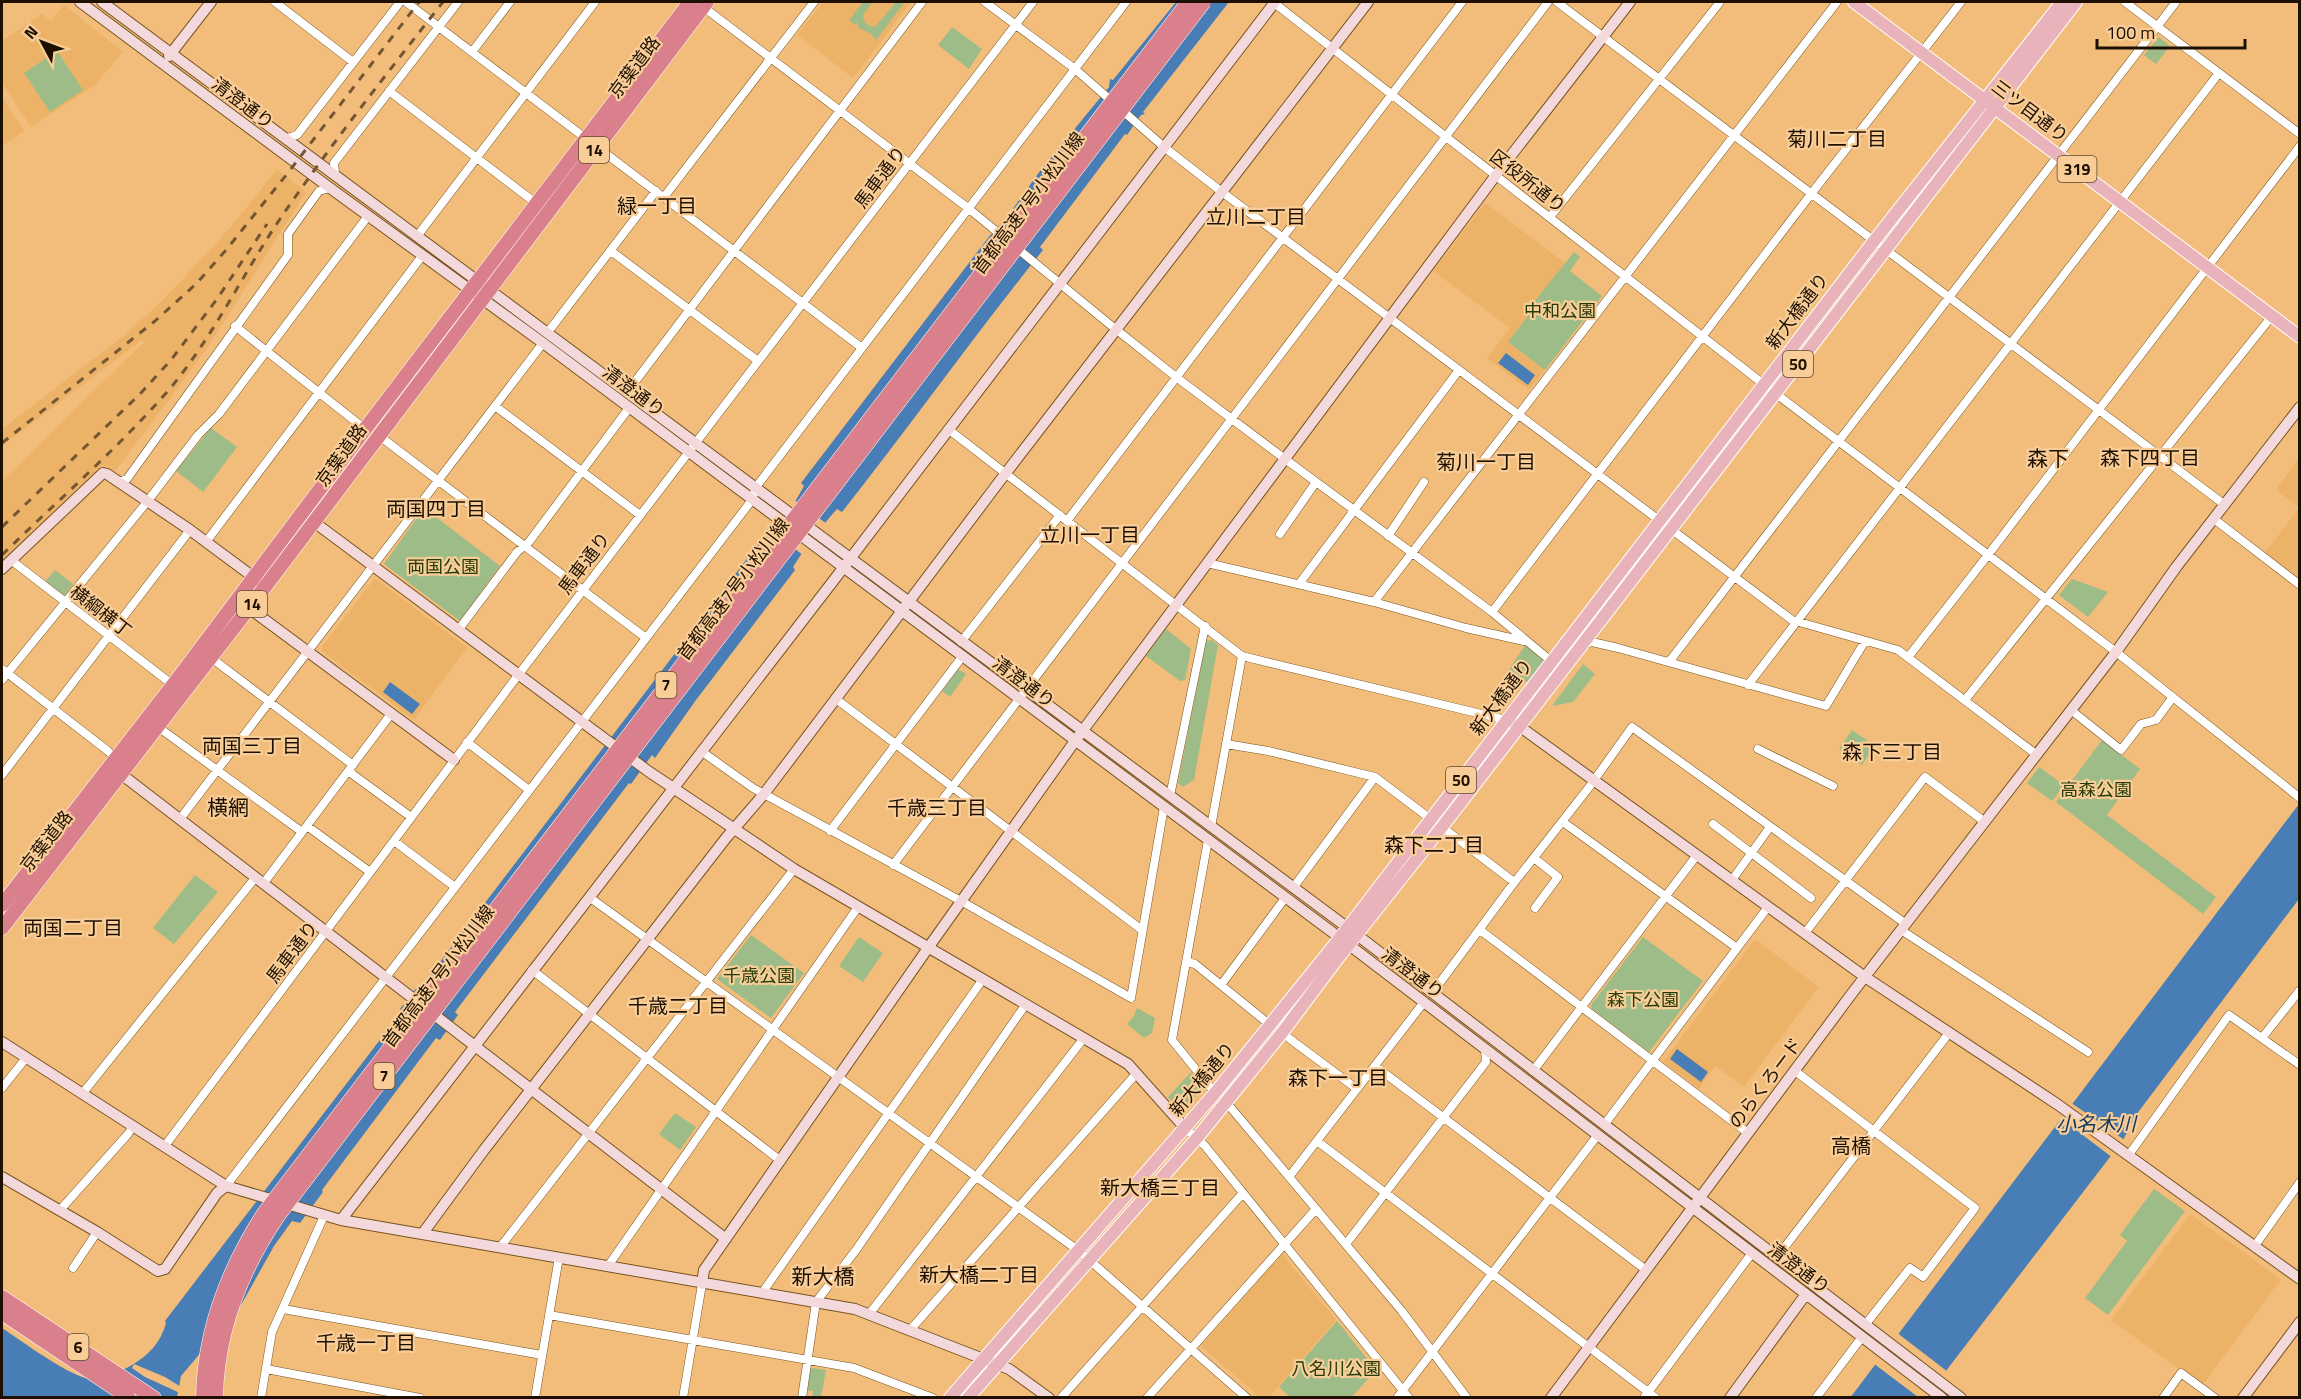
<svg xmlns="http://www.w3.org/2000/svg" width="2301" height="1399" font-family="'Titillium Web','Noto Sans JP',sans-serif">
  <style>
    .built { fill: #ecb267 }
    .green { fill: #9ebc87 }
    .water { fill: #487db6 }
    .pier { fill: #f2bd7a }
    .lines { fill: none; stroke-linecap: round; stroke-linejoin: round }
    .street-casing { stroke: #78531f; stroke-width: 9 }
    .secondary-casing { stroke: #78531f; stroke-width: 12 }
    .primary-casing { stroke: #fff; stroke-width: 14 }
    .highway-casing { stroke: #fff; stroke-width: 15 }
    .street { stroke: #fff; stroke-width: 8 }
    .secondary { stroke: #f4d9dc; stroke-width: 10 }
    .primary { stroke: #e8b3ba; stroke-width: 12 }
    .highway { stroke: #d9808c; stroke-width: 14 }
    .rail { stroke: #745632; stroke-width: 3; stroke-dasharray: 8 8; stroke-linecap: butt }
    .highway-bridge-casing { stroke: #fff; stroke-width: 15; stroke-linecap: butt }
    .highway-bridge { stroke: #d9808c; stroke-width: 14 }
    .labels { text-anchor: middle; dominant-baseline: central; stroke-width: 4.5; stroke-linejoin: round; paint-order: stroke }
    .shield { fill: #f8cd98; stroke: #5f492e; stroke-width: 1.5 }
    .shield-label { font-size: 16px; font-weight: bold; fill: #1e1000 }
    .street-label { font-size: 18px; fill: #1e1000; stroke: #f8cd98 }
    .park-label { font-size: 18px; fill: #243c09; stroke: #f8cd98 }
    .neighbourhood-label { font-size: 20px; fill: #1e1000; stroke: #f8cd98 }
    .water-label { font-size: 20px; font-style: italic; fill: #11375e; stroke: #f8cd98 }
    .quarter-label { font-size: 21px; fill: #1e1000; stroke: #f8cd98 }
  </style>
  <rect width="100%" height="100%" fill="#f2bd7a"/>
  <path class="built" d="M823 2H911L853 78 797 35Z
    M64 5 123 52 95 85 31 127 2 83V41L42 14 51 21Z
    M2 98 24 131 2 146Z
    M277 169 306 192 206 350 115 471 103 465 2 563V481L144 342 142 340 2 446V429L125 335 166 297 231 227Z
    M1485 203 1565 263 1529 308 1531 312 1509 342 1545 370 1529 390 1487 358 1510 328 1433 271Z
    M2299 458V580L2265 553 2299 508 2279 492 2278 486Z
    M375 578 467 648 414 720 322 651V647Z
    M1755 939 1819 987 1744 1087 1715 1066 1699 1089 1663 1062Z
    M2190 1214 2281 1279 2202 1386 2111 1320Z
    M1282 1254 1336 1320 1269 1397H1260L1201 1346Z"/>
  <path class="green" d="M863 2H873L864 13 863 18 867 25 875 27 896 2H905L876 40 871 34 859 28 857 23 855 25 849 20Z
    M952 27 982 49 969 69 938 45Z
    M2159 37 2170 46 2156 64 2144 55Z
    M57 51 83 90 50 112 24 73Z
    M1574 252 1580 257 1570 271 1602 296 1545 370 1508 342 1531 312 1529 308Z
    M211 428 237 447 203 492 176 471Z
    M424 508 500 566 460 621 384 564Z
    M55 570 73 584 63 598 44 583Z
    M2072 579 2108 592 2088 617 2059 595Z
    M1166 629 1191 649 1185 680 1180 681 1146 656Z
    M1212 640 1218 645 1194 780 1183 787 1178 783 1206 641Z
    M1526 644 1549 661 1531 684 1506 674Z
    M1583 664 1595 674 1573 702 1552 706Z
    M958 669 966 674 950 697 942 691Z
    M1852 730 1875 746 1862 765 1839 749Z
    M2102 740 2140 769 2107 815 2216 897 2203 914 2056 802Z
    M2039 767 2064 785 2052 801 2027 783Z
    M195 875 218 892 174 944 153 928Z
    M751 935 804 973 771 1018 717 979Z
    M859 937 883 953 863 982 839 966Z
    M1643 937 1703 981 1649 1052 1592 1009 1591 1005Z
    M1137 1008 1155 1018 1152 1033 1144 1038 1127 1024 1134 1016Z
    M1191 1072 1203 1088 1181 1113 1168 1097Z
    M675 1113 696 1127 680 1150 659 1134Z
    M2154 1189 2185 1211 2108 1315 2085 1298 2127 1241 2120 1235Z
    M1337 1321 1376 1370 1352 1397H1290L1279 1387Z
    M812 1368 826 1370 821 1397H812L813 1391 806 1390 810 1370Z"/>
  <path class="water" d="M1176 2H1229L1143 112 1145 114 1141 115 1127 135 1125 134 1040 247 1043 250C974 336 910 426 842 512L837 509C821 527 806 546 793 567L795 570 696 700 655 758 652 755 631 784 629 783 455 1012 458 1015 440 1040 436 1038 322 1190 323 1192 300 1223 292 1221 274 1246 241 1305 181 1376 177 1397H2V1328C19 1339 75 1381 93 1379 105 1377 122 1371 132 1365 149 1355 161 1342 166 1323L165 1321 402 1011 400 1009 418 986 421 987 762 539C777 532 796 501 804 486L801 483 988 238 1007 217 1040 171 1109 87 1110 79 1113 80Z
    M1506 353 1535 375 1528 385 1498 363Z
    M390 682 420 704 412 714 383 692Z
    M2299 804V899L2136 1115 2123 1140 1926 1397 1850 1398Z
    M1677 1049 1708 1072 1701 1082 1670 1059Z"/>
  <path class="pier" d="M793 499 827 524 804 556 770 529Z
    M2070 1102 2126 1141 2113 1158 2059 1117Z
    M1896 1332 1948 1372 1929 1397H1918L1873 1363Z
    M134 1364 165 1377 181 1387 180 1393 145 1377 132 1368Z"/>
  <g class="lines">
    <g class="street-casing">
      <path id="street" d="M275 2 353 62
        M406 2 862 348
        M985 2 1075 69 1164 147 1222 192 1792 620 1898 650 2037 755
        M1273 2 1775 393 2116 652 2300 798
        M1557 2 2225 505
        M2125 2 2300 134
        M702 6 968 208 1108 323 1176 377 1285 459 1492 612 1551 661
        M472 52 510 2
        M389 91 537 204
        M287 138 297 135 400 2
        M335 173 334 163 458 2
        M664 197 814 2
        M1550 217 1720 2
        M418 235 595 2
        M611 251 758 361
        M235 326 365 429
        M548 332 656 191
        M628 391 922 2
        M495 406 640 515
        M948 429 1242 656 1506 720
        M378 435 646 638
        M119 482 127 479 288 255V234L319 191 330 188
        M2214 519 2300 585
        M1067 521 1462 2
        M1280 534 1316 482
        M1388 536 1424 482
        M206 542 422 256
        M11 560 173 685
        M1207 563 1374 602 1466 628 1524 641
        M1299 584 1459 370
        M1374 602 1837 2
        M1492 612 1811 194 1961 2
        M459 629 517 552 529 542 629 408
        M961 642 1060 515
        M1583 644 1592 642 1618 648 1826 706 1865 641
        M1909 656 1988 555 2300 146
        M210 657 353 765
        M1669 662 2176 2
        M2 669 108 751 116 759
        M2 680 147 502 198 435 219 414 368 216
        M1748 685 2219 73
        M836 699 1142 930
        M1965 700 2272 316
        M2071 710 2121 750 2141 724 2156 720 2173 697
        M158 727 302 832
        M467 742 529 790
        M1226 744 1268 751 1375 777 1432 820
        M1758 749 1833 786
        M701 751 753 788 961 901 1131 998 1164 807
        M348 771 411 817
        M2 775 190 530
        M1170 796 1205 626
        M180 819 543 343
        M1563 822 1737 948
        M1713 824 1811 898
        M307 826 370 872
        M1211 827 1242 656
        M1442 827 1514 882
        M830 831 962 657
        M1208 840 1172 1040 1215 1093
        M394 841 455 887
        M1534 858 1558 877 1535 908
        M893 865 1548 2
        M1732 880 1770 827
        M263 884 391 714
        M1293 888 1375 777
        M589 897 1079 1251 1247 1398
        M1480 930 1748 1133
        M1901 930 2088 1052
        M1805 933 1925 777 1985 822
        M1187 962 1195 964 1269 1024
        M532 970 781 1161
        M1221 985 1285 898
        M1433 992 1510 888 1590 786 1632 727 1906 924
        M1282 1033 1357 1089
        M2262 1038 2300 990
        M1375 1066 1646 1270
        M1533 1071 1697 855
        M1795 1071 1975 1208 1923 1277 1910 1268 1865 1325
        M2 1088 26 1058
        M82 1094 255 878
        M1226 1102 1401 1310 1467 1398
        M1604 1125 1768 907
        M1185 1128 1205 1146 1409 1398
        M1317 1141 1656 1398
        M164 1147 519 674 1033 2
        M2128 1156 2229 1015 2300 1065
        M1289 1177 1424 1002
        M226 1186 752 500 756 487 1126 2
        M60 1210 128 1134 133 1126
        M1346 1244 1486 1062 1485 1049
        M501 1246 794 869
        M2254 1247 2300 1182
        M1777 1257 1949 1033
        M608 1266 858 907
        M73 1268 97 1232
        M762 1293 983 979
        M283 1309 542 1355
        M870 1313 1084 1038
        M549 1315 854 1368 933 1398
        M911 1329 1136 1074
        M266 1369 420 1398
        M261 1398 272 1332 324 1216
        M535 1398 559 1257
        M683 1398 702 1284
        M802 1398 816 1302 856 1250 1026 1004
        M1061 1398 1243 1193
        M1147 1398 1316 1209
        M1397 1398 1597 1136
        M1644 1398 1752 1253
        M1816 1398 1862 1337
        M2163 1398 2181 1373 2215 1398"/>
    </g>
    <g class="secondary-casing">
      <path id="secondary" d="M80 2 330 188 543 343 1340 938 1942 1398
        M102 2 1348 928 1961 1398
        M169 56 211 2
        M314 522 648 771 733 828 794 869 1128 1064 1185 1128
        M2 569 103 473 107 474 190 530 260 582
        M245 605 454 760
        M1506 720 1519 726 1865 977 2057 1104 2300 1279
        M121 774 726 1239
        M2 1042 226 1186 341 1220 855 1309 1009 1369 1049 1398
        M2 1177 97 1232 158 1271 165 1269 217 1193 226 1186
        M341 1220 837 576 1275 2
        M423 1233 484 1150 726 838 764 794 999 482 1368 2
        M702 1284 704 1270 928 948 1075 741 1496 175 1630 2
        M1551 1398 1853 992 2116 652 2177 566 2300 407
        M1730 1398 1806 1294
        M2243 1398 2300 1322"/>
    </g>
    <g class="primary-casing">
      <path id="primary" d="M1854 2 2300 337
        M950 1398 1215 1093 1340 938 1874 241 2062 2
        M968 1398 1197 1138 1282 1033 1338 958 1442 827 2076 2"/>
    </g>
    <g class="highway-casing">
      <path id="highway" d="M2 905 173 685 365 429 690 2
        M2 928 249 608 707 2
        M2 1297 154 1398
        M2 1313 129 1398"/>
    </g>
    <use href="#street" class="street"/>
    <use href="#secondary" class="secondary"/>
    <use href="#primary" class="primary"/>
    <use href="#highway" class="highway"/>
    <path class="rail" d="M2 443 155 321 196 284 226 250 287 174 419 2
      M2 527 140 394 171 360 217 299 267 224
      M2 555C59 499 121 446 173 385 215 333 244 272 282 216 332 143 388 72 443 2"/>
    <g class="highway-bridge-casing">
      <path id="highway-bridge" d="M203 1398C204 1330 228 1269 264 1213L1188 2
        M216 1398C217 1330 241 1271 278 1216L1204 2"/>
    </g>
    <use href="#highway-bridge" class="highway-bridge"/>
  </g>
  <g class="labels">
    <g class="shield">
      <rect x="579" y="137" width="30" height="26" rx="4.5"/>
      <rect x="2057.5" y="156" width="39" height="26" rx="4.5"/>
      <rect x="1783" y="351" width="30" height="26" rx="4.5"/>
      <rect x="237" y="591" width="30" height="26" rx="4.5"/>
      <rect x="655.5" y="672" width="21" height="26" rx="4.5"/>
      <rect x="1446" y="767" width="30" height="26" rx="4.5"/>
      <rect x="373.5" y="1063" width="21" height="26" rx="4.5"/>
      <rect x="67.5" y="1334" width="21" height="26" rx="4.5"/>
    </g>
    <g class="shield-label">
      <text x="594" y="150">14</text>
      <text x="2077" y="169">319</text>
      <text x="1798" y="364">50</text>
      <text x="252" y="604">14</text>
      <text x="666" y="685">7</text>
      <text x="1461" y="780">50</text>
      <text x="384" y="1076">7</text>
      <text x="78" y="1347">6</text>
    </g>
    <g class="street-label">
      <text transform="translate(634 67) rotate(-53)">京葉道路</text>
      <text transform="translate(243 103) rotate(37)">清澄通り</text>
      <text transform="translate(2030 111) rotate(37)">三ツ目通り</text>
      <text transform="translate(880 177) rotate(-53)">馬車通り</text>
      <text transform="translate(1528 181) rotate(38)">区役所通り</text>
      <text transform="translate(1028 203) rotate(-53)">首都高速7号小松川線</text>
      <text transform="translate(1797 311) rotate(-53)">新大橋通り</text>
      <text transform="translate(634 391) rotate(37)">清澄通り</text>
      <text transform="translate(341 455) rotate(-54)">京葉道路</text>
      <text transform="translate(584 563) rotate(-53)">馬車通り</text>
      <text transform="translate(733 589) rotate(-53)">首都高速7号小松川線</text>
      <text transform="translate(101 611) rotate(38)">横綱横丁</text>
      <text transform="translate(1024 682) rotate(37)">清澄通り</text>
      <text transform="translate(1501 697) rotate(-53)">新大橋通り</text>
      <text transform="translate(46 841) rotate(-52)">京葉道路</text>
      <text transform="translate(292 952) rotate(-53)">馬車通り</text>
      <text transform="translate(1413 973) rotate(37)">清澄通り</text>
      <text transform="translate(438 976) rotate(-53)">首都高速7号小松川線</text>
      <text transform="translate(1202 1079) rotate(-50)">新大橋通り</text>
      <text transform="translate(1765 1083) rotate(-53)">のらくろード</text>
      <text transform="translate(1799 1268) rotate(37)">清澄通り</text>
    </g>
    <g class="park-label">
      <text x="1560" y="310">中和公園</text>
      <text x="443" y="566">両国公園</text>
      <text x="2096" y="789">高森公園</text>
      <text x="759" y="975">千歳公園</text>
      <text x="1643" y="999">森下公園</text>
      <text x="1336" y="1368">八名川公園</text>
    </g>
    <g class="neighbourhood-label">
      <text x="1837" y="138">菊川二丁目</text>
      <text x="657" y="205">緑一丁目</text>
      <text x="1256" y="216">立川二丁目</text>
      <text x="2150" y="457">森下四丁目</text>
      <text x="1486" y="461">菊川一丁目</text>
      <text x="436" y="508">両国四丁目</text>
      <text x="1090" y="534">立川一丁目</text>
      <text x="252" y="745">両国三丁目</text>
      <text x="1892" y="751">森下三丁目</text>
      <text x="937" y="807">千歳三丁目</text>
      <text x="1434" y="844">森下二丁目</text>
      <text x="73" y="927">両国二丁目</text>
      <text x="678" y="1005">千歳二丁目</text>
      <text x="1338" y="1077">森下一丁目</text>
      <text x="1851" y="1145">高橋</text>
      <text x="1160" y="1187">新大橋三丁目</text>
      <text x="979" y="1274">新大橋二丁目</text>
      <text x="366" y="1342">千歳一丁目</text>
    </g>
    <g class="water-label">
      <text x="2096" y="1123">小名木川</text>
    </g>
    <g class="quarter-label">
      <text x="2048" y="458">森下</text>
      <text x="228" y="807">横網</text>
      <text x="823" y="1276">新大橋</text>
    </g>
  </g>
  <rect width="2301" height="1399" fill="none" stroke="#1e1000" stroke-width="6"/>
  <g transform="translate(42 42) rotate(311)" stroke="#f8cd98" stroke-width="4.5" paint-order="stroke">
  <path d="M0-4.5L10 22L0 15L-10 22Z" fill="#1e1000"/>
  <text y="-9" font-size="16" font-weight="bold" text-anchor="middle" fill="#1e1000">N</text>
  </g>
  <path d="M2097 39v9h148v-9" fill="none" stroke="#1e1000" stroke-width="3"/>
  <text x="2106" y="39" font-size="18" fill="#1e1000" stroke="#f8cd98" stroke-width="4.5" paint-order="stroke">100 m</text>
</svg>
